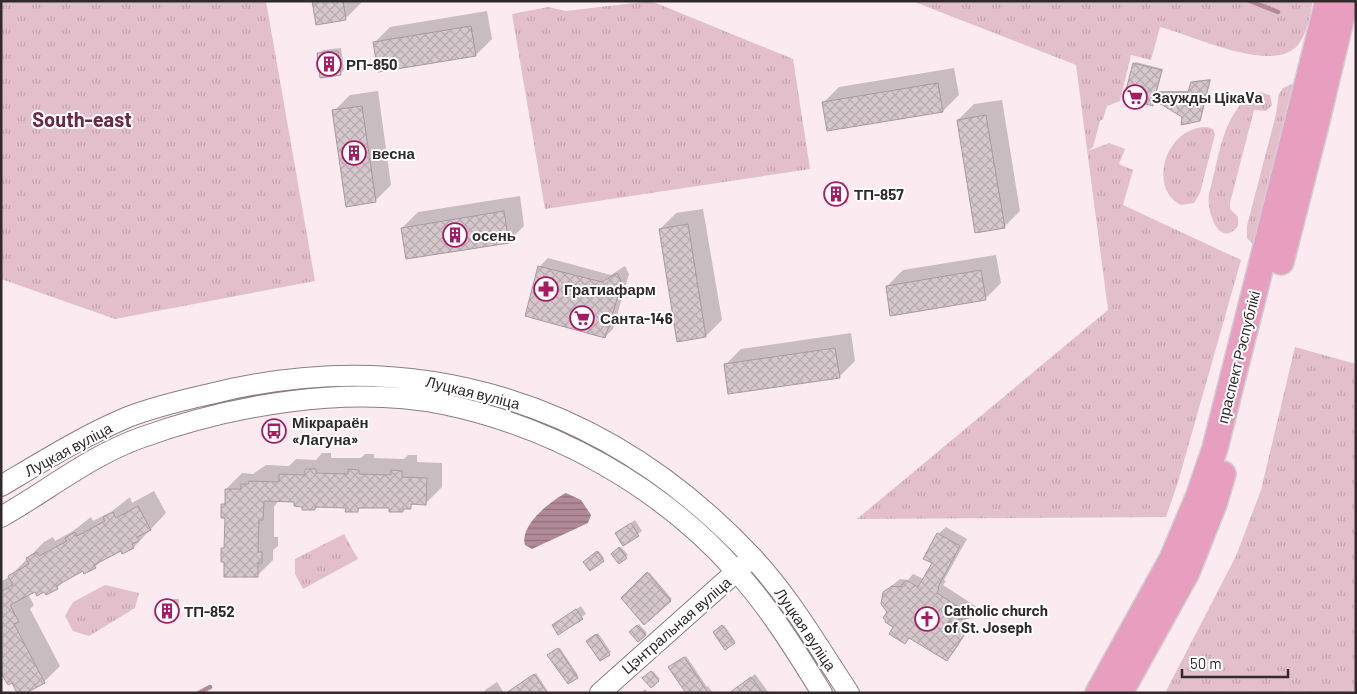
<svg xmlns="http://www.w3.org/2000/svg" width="1357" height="694" font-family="Barlow,sans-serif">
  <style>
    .grass { fill: url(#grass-tufts) }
    .water { fill: url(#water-rules) }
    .shadow { fill: #0003 }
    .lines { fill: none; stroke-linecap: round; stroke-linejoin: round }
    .stream { stroke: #b18998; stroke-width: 4.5 }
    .building { fill: url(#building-cross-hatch); stroke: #a89a9f }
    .minor-casing { stroke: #8b7d82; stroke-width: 22 }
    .major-casing { stroke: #d1d0d1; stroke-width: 28 }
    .minor { stroke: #fff; stroke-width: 20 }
    .major { stroke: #e79ebf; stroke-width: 25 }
    .labels { text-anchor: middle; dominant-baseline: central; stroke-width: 4; stroke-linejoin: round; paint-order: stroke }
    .poi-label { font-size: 15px; font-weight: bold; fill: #302a2c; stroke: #fff; text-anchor: start }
    .street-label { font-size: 15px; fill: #302a2c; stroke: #fff }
    .district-label { font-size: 20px; font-weight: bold; fill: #6b2946; stroke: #fff }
  </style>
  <defs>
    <pattern id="grass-tufts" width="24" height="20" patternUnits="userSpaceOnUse" patternTransform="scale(1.25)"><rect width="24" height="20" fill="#e3bfcc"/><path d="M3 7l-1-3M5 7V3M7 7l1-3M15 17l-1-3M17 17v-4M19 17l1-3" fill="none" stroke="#c3a4af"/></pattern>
    <pattern id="water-rules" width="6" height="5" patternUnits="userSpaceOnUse" patternTransform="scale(1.25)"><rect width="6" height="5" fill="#b18998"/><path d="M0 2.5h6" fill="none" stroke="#90707c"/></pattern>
    <pattern id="building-cross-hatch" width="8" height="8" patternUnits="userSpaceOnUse" patternTransform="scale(1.25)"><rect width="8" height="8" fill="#d5c7cc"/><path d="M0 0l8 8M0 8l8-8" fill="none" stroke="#b7abaf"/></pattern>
  </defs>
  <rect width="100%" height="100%" fill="#fbebf0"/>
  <path class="grass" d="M1 1H266L315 281 115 319 1 279Z
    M651 1 793 59 810 169 545 209 512 14 548 7 566 11Z
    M912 1H1313C1310 15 1307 34 1298 45 1273 75 1192 35 1160 27L1151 60 1131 55 1120 101 1107 106 1103 119 1100 121 1093 147 1088 151 1109 143 1125 149 1119 164 1133 170 1123 205 1241 260 1178 482 1166 517 857 519 1108 310 1076 65Z
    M1298 81 1254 245 1247 238V226L1276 114 1279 94 1283 88Z
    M1260 92 1270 95 1272 105 1266 111 1254 110 1230 203V209L1238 217V226C1219 250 1206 210 1209 194 1219 161 1222 105 1260 92Z
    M1207 127 1213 129 1215 134 1200 193 1194 203 1181 205C1148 189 1164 127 1207 127Z
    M1295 347 1356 364V693H1165L1236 556 1261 490Z
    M344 534 358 559 303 589 295 574V559Z
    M105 585 139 593 135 608 89 636 73 631 65 616 73 602Z"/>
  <path class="water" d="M566 493 581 500 591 515 588 523 532 549 525 545C519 526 550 501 566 493Z"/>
  <path class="shadow" d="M314 1H361V3L345 19Z
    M487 11 492 39 476 55 374 43 390 27Z
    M341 48 344 70 340 74 319 54 323 50Z
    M1136 62 1163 69 1157 91H1190L1194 81 1211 79 1201 118 1199 120 1184 116 1155 99 1153 104 1134 64Z
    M954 68 959 95 943 111 823 103 839 87Z
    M378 91 391 185 375 201 334 111 350 95Z
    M1002 100 1020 211 1004 227 958 120 974 104Z
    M844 182 848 199 846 201 828 186Z
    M520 196 524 226 508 242 402 228 418 212Z
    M703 209 722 320 706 336 660 229 676 213Z
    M996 255 1001 283 985 299 887 286 903 270Z
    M548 258 611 275 625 266 629 274 613 329 605 337 527 315 540 266Z
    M851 333 855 361 839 377 725 365 741 349Z
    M322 453H331V458H361L365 454H374V458L404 459 408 455H417V462L442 463V487L426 503H415L402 511 390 507 362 506 357 511 347 506H318L315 509 295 500H279L274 507V537H278V546L273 550V560L257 576 225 561 222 549 225 546 226 517 223 505 226 502V489L242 473 253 474 266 465 289 466 296 459 316 460Z
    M154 491 166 513 134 547 123 553 121 549 104 558 95 567 83 570 66 579 57 588 35 590 28 594 34 605 30 609 60 666 44 682 12 681 4 676 1 678V582L10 576 44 542 53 537 55 541 73 531 91 517 93 521 111 512 130 497 132 503Z
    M635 520 642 531 624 545 616 533Z
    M946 527 967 539 944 580 946 581 943 585 980 609 974 616 961 618 972 624 954 652 947 659 910 638 905 642 888 612 884 592 900 579 908 580 913 574 924 579 934 563 938 534Z
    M621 547 628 555 619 562 612 554Z
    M599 551 604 558 603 560H586Z
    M649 572 672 599 644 623 622 598Z
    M164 599H179L178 616 174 620 160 602Z
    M581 606 586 614 558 633 557 622Z
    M639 624 647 633 638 641 630 632Z
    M724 625 735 641 734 642 716 630Z
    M598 633 611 652 600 660 589 639Z
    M560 648 578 675 577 677 549 655Z
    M686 656 707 687 708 686 713 693H690L672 666Z
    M653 671 660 679 651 686 644 678Z
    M536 673 549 693H507Z
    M755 674 769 693H738L739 686Z
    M497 682 504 693H484L485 690Z
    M645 689 648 693H641Z"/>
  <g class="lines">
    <path class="stream" d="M1250 1 1278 12
      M199 693 210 687"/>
  </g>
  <path class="building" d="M312 1H343L346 20 316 25Z
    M471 26 476 56 378 72 373 42Z
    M338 51 341 75 320 78 317 53Z
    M1133 63 1162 70 1156 92H1188L1191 82 1210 80 1200 121 1181 125 1182 117 1154 100 1153 106 1124 98Z
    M938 83 943 112 827 131 822 102Z
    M362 106 376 202 346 207 332 110Z
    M986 115 1005 228 975 233 957 120Z
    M843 183 847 202 830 205 826 186Z
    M504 211 509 243 406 259 401 228Z
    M688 224 706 337 677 342 659 229Z
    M538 266 602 282 617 273 622 283 605 338 525 316Z
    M981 270 986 300 890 316 886 286Z
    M835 348 840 378 728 394 724 364Z
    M305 469H316V473L348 474V469L359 470V474L391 475V470L402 471V477L427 478 426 505 411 504V509H403V512H389V508H358V512H345L346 508 315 507V510H302V507L294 506V502L264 501 263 520H259L258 552H262V563H258V577H224V562H221V548H224L225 518H221V504H225V489H241V484H249V481L279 482V474L305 475Z
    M138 506 151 530 137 537 139 541 132 544 134 548 122 554 121 551 94 565 96 568 84 574 83 571 56 586 58 589 46 595 44 592 37 596 35 592 10 605 19 622 14 624 45 683 26 693H17L12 683 8 685 1 673V589L2 591 13 585 8 576 29 564 26 558 37 552 39 556 67 541 65 538 75 532 77 536 105 521 103 517 113 512 116 518Z
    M631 523 639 536 623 546 615 533Z
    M937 533 960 546 938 587 939 588 937 593 974 617 948 622 966 632 947 661 909 638 905 644 889 634 893 627 885 622 886 620 883 618 887 612 881 604 883 592 892 586 901 587 905 581H908L918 587 932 563 923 559Z
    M619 547 627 558 619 564 611 554Z
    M597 551 604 561 590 571 583 562Z
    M647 572 671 601 644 625 621 598Z
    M159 602 176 603 175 621 158 620Z
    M576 609 583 619 558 635 552 625Z
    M637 625 646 635 638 642 629 632Z
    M722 625 735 643 725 650 713 632Z
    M596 634 610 655 600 661 586 641Z
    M558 648 578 678 568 684 547 655Z
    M684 657 708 693H686L668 667Z
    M651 671 659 681 651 688 642 678Z
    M534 674 547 693H506Z
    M751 677 763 693H729Z"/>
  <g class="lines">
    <g class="minor-casing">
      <path id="minor" d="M1 486C43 461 83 436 128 417 154 407 183 400 210 394 417 342 609 403 754 559 791 599 819 648 849 693
        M1 517C47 491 90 456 140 438 231 405 346 385 443 404 554 427 660 486 736 571 769 607 796 651 822 693
        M600 693 747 562"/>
    </g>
    <g class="major-casing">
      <path id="major" d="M1281 262 1315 129 1344 7
        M1098 693 1172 559 1199 495 1215 448 1328 1
        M1120 693 1187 572 1214 504 1223 474"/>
    </g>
    <use href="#minor" class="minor"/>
    <use href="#major" class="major"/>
  </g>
  <defs>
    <g id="building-ring" transform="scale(1.25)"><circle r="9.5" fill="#fff" stroke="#a51c64" stroke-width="1.5"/><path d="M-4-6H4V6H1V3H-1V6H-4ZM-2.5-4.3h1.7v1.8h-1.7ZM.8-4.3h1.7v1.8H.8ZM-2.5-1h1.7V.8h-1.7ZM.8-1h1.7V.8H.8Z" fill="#a51c64"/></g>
    <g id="supermarket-ring" transform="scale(1.25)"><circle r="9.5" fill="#fff" stroke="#a51c64" stroke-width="1.5"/><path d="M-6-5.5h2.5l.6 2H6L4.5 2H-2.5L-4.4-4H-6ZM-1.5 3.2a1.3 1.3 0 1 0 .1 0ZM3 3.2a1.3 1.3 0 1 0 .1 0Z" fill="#a51c64"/></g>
    <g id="pharmacy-ring" transform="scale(1.25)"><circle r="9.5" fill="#fff" stroke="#a51c64" stroke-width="1.5"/><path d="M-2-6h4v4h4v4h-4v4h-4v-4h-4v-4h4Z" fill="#a51c64"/></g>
    <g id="bus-ring" transform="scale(1.25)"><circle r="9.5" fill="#fff" stroke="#a51c64" stroke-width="1.5"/><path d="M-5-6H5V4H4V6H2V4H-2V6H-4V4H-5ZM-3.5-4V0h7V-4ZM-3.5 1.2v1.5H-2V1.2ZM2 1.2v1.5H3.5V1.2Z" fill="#a51c64"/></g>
    <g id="church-ring" transform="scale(1.25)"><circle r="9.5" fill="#fff" stroke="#a51c64" stroke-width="1.5"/><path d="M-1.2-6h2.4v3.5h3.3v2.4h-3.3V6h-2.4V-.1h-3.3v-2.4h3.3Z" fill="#a51c64"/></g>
  </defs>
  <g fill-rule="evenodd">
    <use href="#building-ring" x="329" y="64"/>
    <use href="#supermarket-ring" x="1135" y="97"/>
    <use href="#building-ring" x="354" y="153"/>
    <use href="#building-ring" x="836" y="194"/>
    <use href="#building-ring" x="455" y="235"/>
    <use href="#pharmacy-ring" x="546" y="289"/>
    <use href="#supermarket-ring" x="582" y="318"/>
    <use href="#bus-ring" x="274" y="431"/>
    <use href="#building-ring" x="167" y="611"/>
    <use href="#church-ring" x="927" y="619"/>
  </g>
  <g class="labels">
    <g class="poi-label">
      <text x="346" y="64">РП-850</text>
      <text x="1152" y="97">Заужды ЦікаVа</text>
      <text x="372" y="153">весна</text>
      <text x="854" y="194">ТП-857</text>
      <text x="472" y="235">осень</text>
      <text x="564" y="289">Гратиафарм</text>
      <text x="600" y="318">Санта-146</text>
      <text x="292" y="422">Мікрараён<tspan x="292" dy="17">«Лагуна»</tspan></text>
      <text x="944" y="610">Catholic church<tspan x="944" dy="17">of St. Joseph</tspan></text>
      <text x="184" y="611">ТП-852</text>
    </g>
    <g class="street-label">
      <text transform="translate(1238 357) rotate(-76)">праспект Рэспублікі</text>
      <text transform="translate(473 392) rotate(14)">Луцкая вуліца</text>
      <text transform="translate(68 449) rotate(-28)">Луцкая вуліца</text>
      <text transform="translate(676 625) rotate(-41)">Цэнтральная вуліца</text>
      <text transform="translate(806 629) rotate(56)">Луцкая вуліца</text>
    </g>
    <g class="district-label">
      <text x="82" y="119">South-east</text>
    </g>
  </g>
  <rect width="1357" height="694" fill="none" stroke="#302a2c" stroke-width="5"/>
  <path d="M1182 669v8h106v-8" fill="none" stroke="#302a2c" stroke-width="2.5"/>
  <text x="1190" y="669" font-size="15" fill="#302a2c" stroke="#ffffff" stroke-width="4" paint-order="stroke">50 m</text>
</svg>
